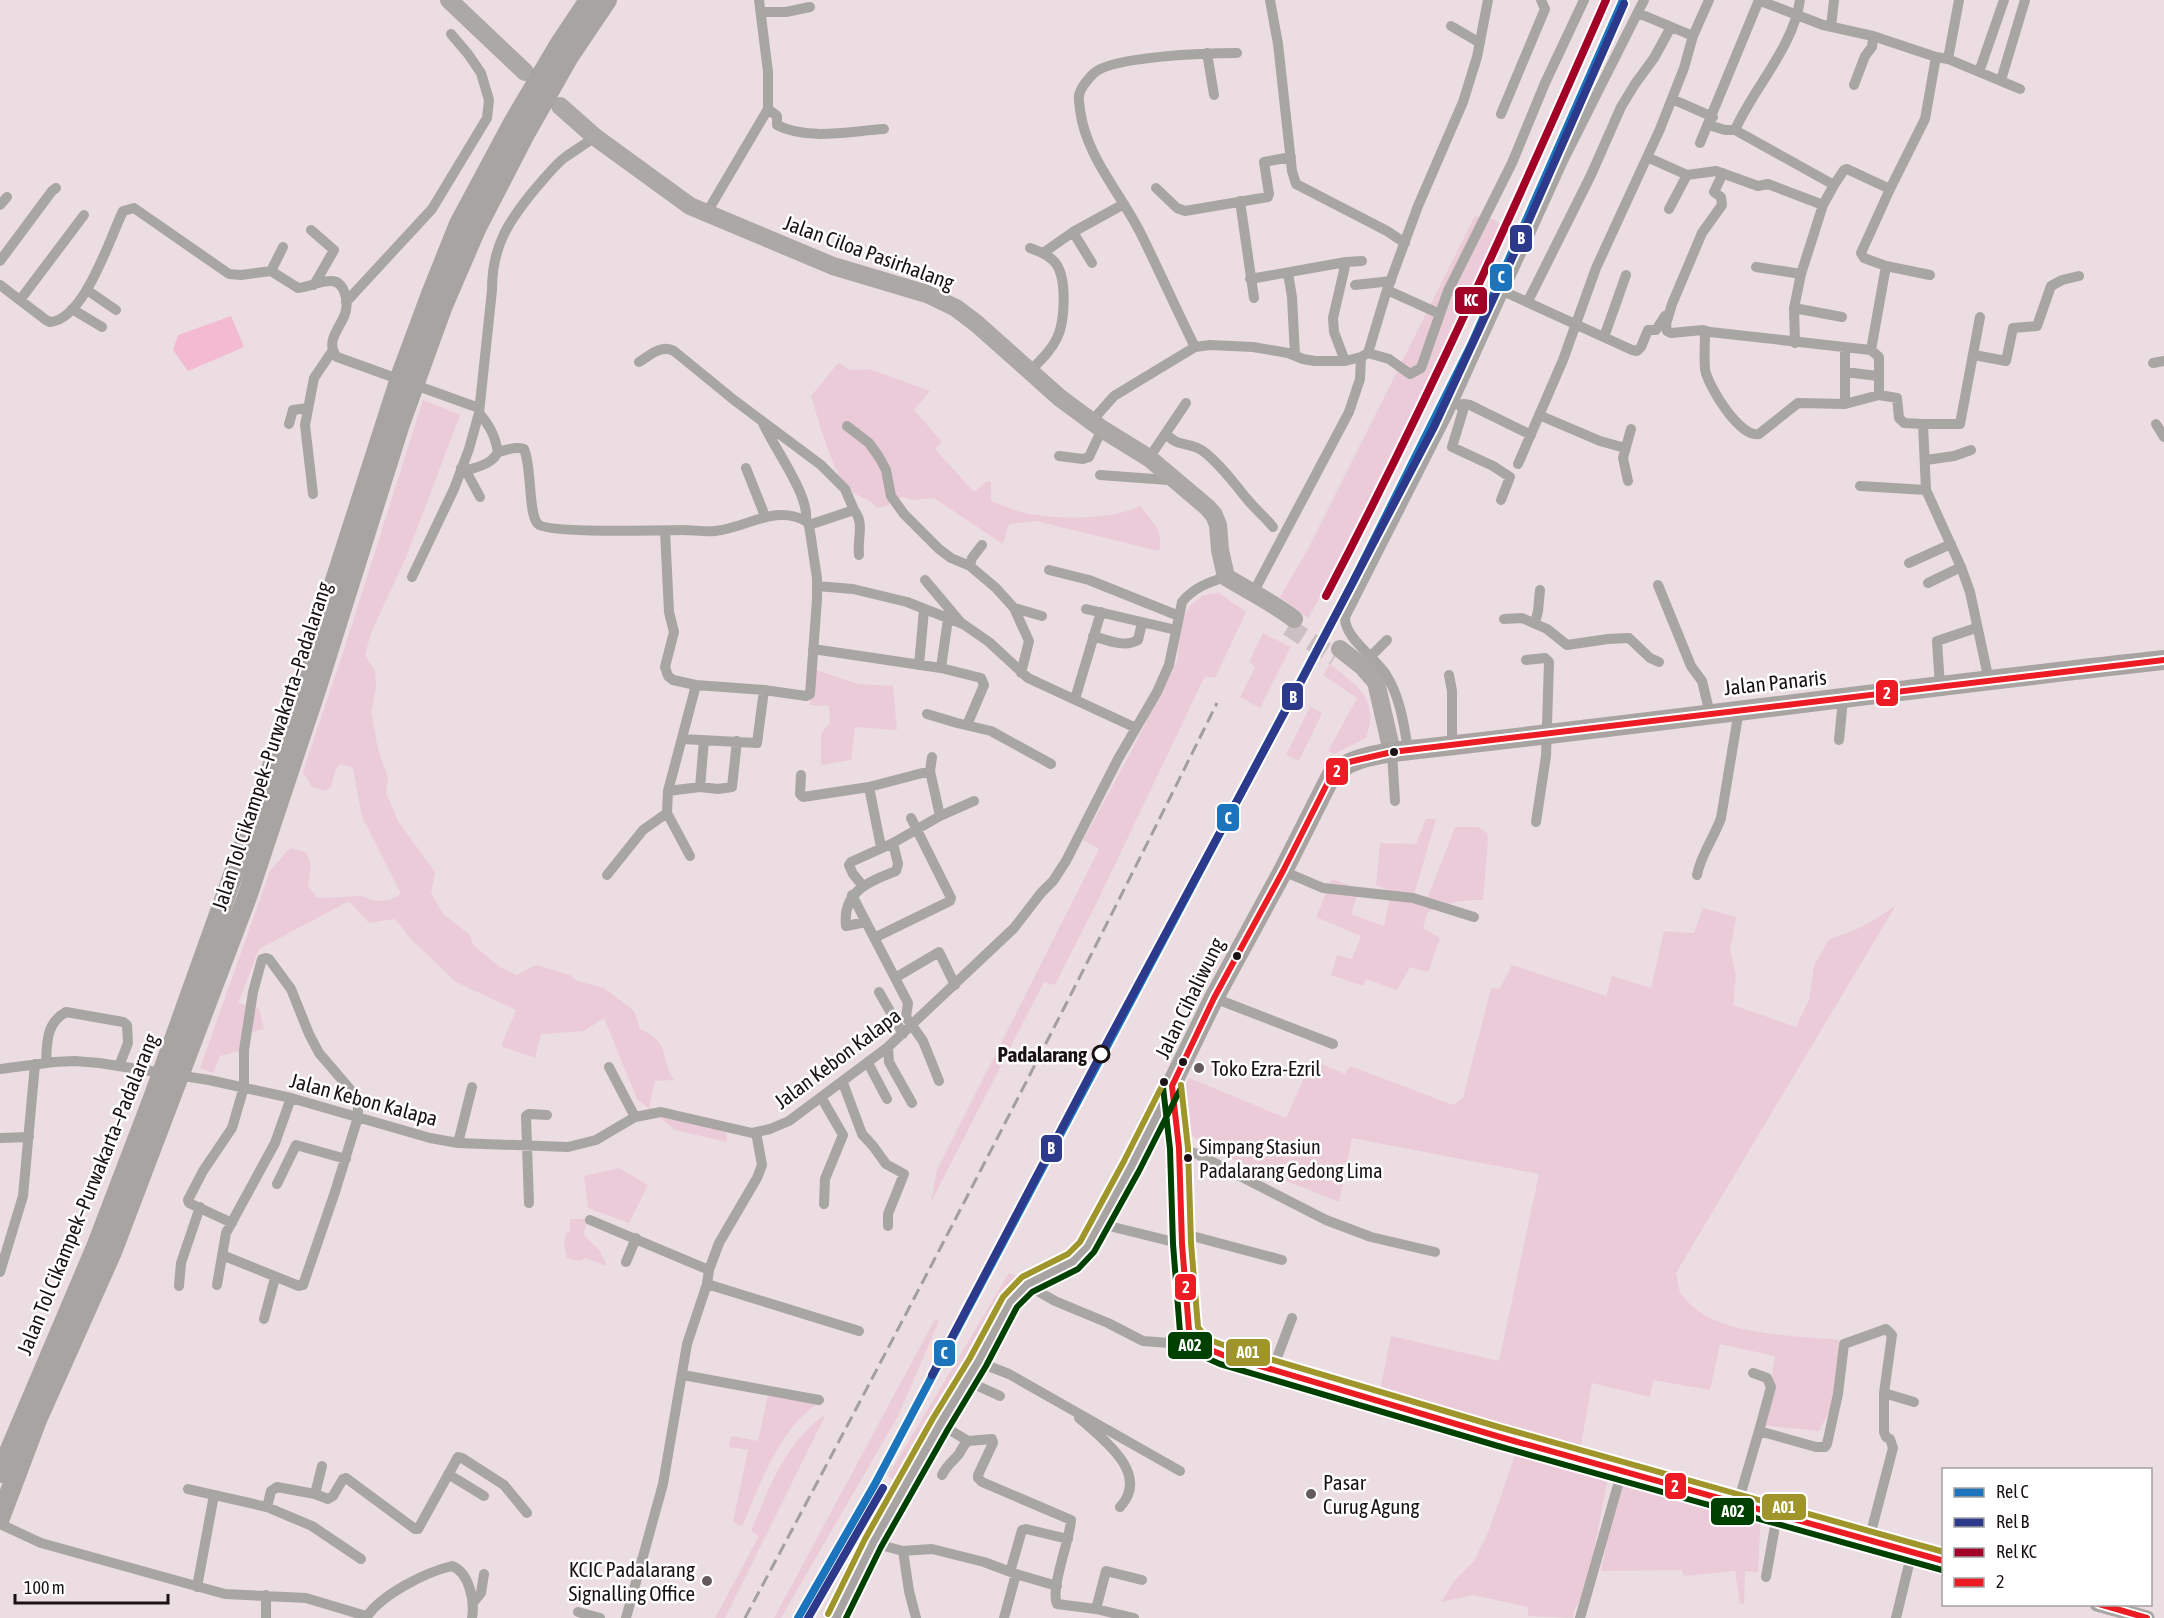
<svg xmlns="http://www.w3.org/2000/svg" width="2164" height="1618" font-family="'Asap Condensed',sans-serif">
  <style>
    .green { fill: #eccbd8 }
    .water { fill: #f4bad1 }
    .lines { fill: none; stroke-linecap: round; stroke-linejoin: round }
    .primary-tunnel { stroke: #ccbfc3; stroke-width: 18; stroke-dasharray: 18 9; stroke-linecap: butt }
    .street { stroke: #a8a6a2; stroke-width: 10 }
    .secondary { stroke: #a8a6a2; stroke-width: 15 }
    .primary { stroke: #aba8a6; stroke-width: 18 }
    .highway { stroke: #a7a4a1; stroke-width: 20 }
    .rail { stroke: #a39f9e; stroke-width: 3; stroke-dasharray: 12 6; stroke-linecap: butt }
    .bus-1-casing { stroke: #fff; stroke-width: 10 }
    .bus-2-casing { stroke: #fff; stroke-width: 10 }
    .bus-3-casing { stroke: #fff; stroke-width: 10 }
    .bus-1 { stroke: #ed1c24; stroke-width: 6 }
    .bus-2 { stroke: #004000; stroke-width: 6 }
    .bus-3 { stroke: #9f952a; stroke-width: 6 }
    .rail-1-casing { stroke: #fff; stroke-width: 12 }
    .rail-2-casing { stroke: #fff; stroke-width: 12 }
    .rail-3-casing { stroke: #fff; stroke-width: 12 }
    .rail-1 { stroke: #1c75bc; stroke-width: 8 }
    .rail-2 { stroke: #2d398b; stroke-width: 8 }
    .rail-3 { stroke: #a30028; stroke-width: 8 }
    .bus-dot { fill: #1b1216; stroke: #fff; stroke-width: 2 }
    .stop-dot { fill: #fff; stroke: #1b1216; stroke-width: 3 }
    .poi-dot { fill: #64595d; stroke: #fff; stroke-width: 2 }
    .labels { text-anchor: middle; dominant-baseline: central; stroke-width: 5; stroke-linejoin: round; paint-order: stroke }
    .bus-label { font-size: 20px; fill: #1b1216; stroke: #fff; text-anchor: start }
    .street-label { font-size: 21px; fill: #1b1216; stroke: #fff }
    .stop-label { font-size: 21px; font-weight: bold; fill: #1b1216; stroke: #fff; text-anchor: end }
    .poi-label { font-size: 21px; fill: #1b1216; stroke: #fff; text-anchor: start }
    .line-badge { stroke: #fff; stroke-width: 2 }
    .badge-label { font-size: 16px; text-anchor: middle; font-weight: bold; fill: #fff }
  </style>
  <rect width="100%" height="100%" fill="#ebdde2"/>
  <path class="green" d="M1475 216 1493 219 1508 231C1450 364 1381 492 1308 618L1280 597 1308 549Z
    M838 363 851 370 869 369 930 391 914 410 942 442 935 449 974 492 987 481 991 482V501C1000 504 1008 508 1017 511 1049 520 1112 521 1140 506 1152 521 1164 531 1159 551L1036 521 1009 524 1003 544 934 498 913 500 902 497 889 505 877 508C870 498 858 498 850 490 833 476 818 418 811 396Z
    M423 400 460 415 407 555 371 633 365 655 375 671 376 687 371 712 378 749 388 778 386 793 398 821 435 872 431 893 443 914 469 934 474 946 500 967 517 975 536 965 570 975 577 981 604 988 634 1011 640 1029C672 1043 659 1058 674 1080L655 1081 649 1108 726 1128 727 1142 675 1130 637 1099 604 1018 584 1031 541 1034 535 1058 501 1046 516 1010 456 982 411 939 395 919 369 923 349 901 259 949 238 1003 259 1009 264 1029 242 1035V1050L220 1056 213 1073 200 1068 270 871 290 848 306 852 311 865 308 885 317 898 361 896 375 901 390 900 401 894 362 817 353 768 340 764 335 771 331 787 326 791 312 787 303 772 343 653Z
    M1219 593 1246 612 1215 678 1205 676 1098 900 1055 985 1044 982 931 1202 937 1170 1099 849 1083 840 1131 752 1178 659 1179 637 1184 615 1190 606 1203 595Z
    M1263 633 1291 647 1260 708 1240 697 1255 667 1249 662Z
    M1330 664C1357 686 1380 699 1366 738L1334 754 1328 751 1357 698 1323 675Z
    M813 669 858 684 893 686 897 730 855 727 851 760 821 765V733L830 723 829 706 810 705Z
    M1310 707 1322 713 1299 761 1286 755Z
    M1426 819H1436L1414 895 1428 897 1455 827H1478L1487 833 1488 841 1483 900C1463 900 1443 902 1427 913L1423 928 1440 938 1428 972 1410 967 1397 990 1366 979 1363 986 1331 975 1337 955 1352 959 1361 936 1316 917 1332 879 1359 889 1351 914 1384 926 1391 891 1376 885 1380 843 1416 844Z
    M1896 905 1676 1273C1678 1280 1678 1290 1682 1295 1712 1337 1792 1335 1839 1340L1832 1406 1819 1431 1760 1425 1766 1410 1775 1356 1720 1344 1710 1390 1653 1380 1650 1397 1592 1383 1581 1445 1380 1390 1391 1336 1499 1361 1539 1174 1352 1138 1339 1202 1210 1150 1189 1133 1184 1089 1189 1078 1286 1118 1312 1060 1345 1074 1350 1066 1453 1105 1463 1098 1491 988 1500 989 1512 965 1606 996 1612 976 1651 988 1664 931 1694 933 1703 908 1736 917 1730 951 1736 975 1733 1005 1796 1027 1809 1000 1814 966 1829 939C1854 932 1875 921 1896 905Z
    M619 1168 648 1185 629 1223 588 1208 584 1176Z
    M570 1219H587L584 1235 600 1251 607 1266 586 1258 580 1261 567 1258 564 1243 566 1233 570 1231Z
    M1009 1273 1021 1278 1013 1287 897 1483 888 1476Z
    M935 1319 939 1321 898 1416 781 1618H774Z
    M768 1395 821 1402C780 1425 760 1485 742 1527L733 1522 748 1450 729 1447 731 1436 758 1441Z
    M826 1414 725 1618H715L759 1536 751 1531C769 1488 786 1441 826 1414Z
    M1516 1452 1608 1478 1586 1591 1575 1608 1573 1618 1528 1616V1607L1473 1595 1441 1602 1455 1580 1474 1561 1488 1533Z
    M1627 1477 1761 1511 1758 1572 1745 1571 1744 1604 1740 1603 1735 1571 1684 1576 1682 1570 1601 1571 1617 1494Z"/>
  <path class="water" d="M231 316 244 347 188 371 173 350 178 335Z"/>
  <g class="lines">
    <path class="primary-tunnel" d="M1288 627 1335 657"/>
    <path class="street" d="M1270 0 1278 44 1292 171 1296 184 1387 231 1405 243
      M1758 0 1823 25 1873 36 1936 57 1948 59 2020 89
      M761 12H786L810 7
      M1638 13 1693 36
      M1451 26 1480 43
      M1831 27 1834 0
      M1207 53 1214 95
      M1948 59 1959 0
      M1979 72 2004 0
      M2001 80 2025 0
      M1854 85 1865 56 1872 47 1873 36
      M1672 99 1713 117
      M768 109 777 116V125C808 141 850 131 884 129
      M1501 114 1545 9 1541 0
      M1709 125 1725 130H1735
      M1700 143 1759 0
      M1647 157 1687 175 1716 171 1758 186 1768 184 1823 205
      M1723 173 1714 192 1721 197 1722 205 1702 233 1672 304 1666 324 1667 331 1671 333 1703 330 1710 332 1871 350
      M1834 185 1844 170 1847 169 1890 189
      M1156 188 1177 208 1185 211 1268 197 1269 194 1264 162 1291 157
      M1240 201 1254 298
      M0 205 7 197
      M1669 209 1687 175
      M706 214 768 109V72L759 0
      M311 230 334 250 314 285
      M1073 232 1092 263
      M1030 248C1041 252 1054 257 1059 269 1066 285 1065 322 1057 338 1051 351 1040 361 1030 371
      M1043 253 1073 232 1124 204
      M0 261 52 191 56 188
      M1756 267 1801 274 1823 205 1834 185 1735 130C1754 87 1793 48 1800 0
      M271 271 283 247
      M1288 273 1292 297 1295 355
      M1930 275 1886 266 1864 258 1861 253 1890 189 1925 119 1936 57
      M1250 279 1346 262 1362 261
      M0 285 46 320 50 322C84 320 110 238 123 211L134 208 229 274 241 275 271 271 298 288C309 287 320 281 330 281 344 280 348 299 346 310 344 325 323 340 337 357L479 408
      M1355 285 1391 281
      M87 290 116 310
      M1387 290 1440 314
      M1505 292 1632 350 1637 351 1641 347 1648 330H1656L1665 316
      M20 300 84 215
      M1528 301 1591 175 1621 107 1635 84 1654 58 1671 27
      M346 302 432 209 487 118 489 100 481 73 468 54 451 34
      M1794 308 1842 317
      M72 309 102 327
      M1705 331C1705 344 1704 357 1705 369 1708 387 1740 438 1759 434L1798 403 1845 404 1879 395 1897 398 1899 418 1904 423 1923 424 1926 490 1961 567 1970 592 1989 681
      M1604 337 1626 275
      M1795 343 1794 308 1801 274
      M1195 347C1176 309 1159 270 1140 232 1119 191 1086 156 1080 110 1080 105 1078 100 1079 96 1080 88 1088 79 1094 73 1113 56 1209 53 1237 53
      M1368 353 1386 293 1418 206 1463 102 1477 57 1488 0
      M1974 355 2006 361 2013 328 2037 326 2051 286 2062 280 2079 276
      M1345 361 1334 332 1333 318 1346 262
      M639 362C649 356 661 344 674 351L734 400 821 465 845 489 854 510 809 525
      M2153 363 2164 361
      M1845 372 1878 376
      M1879 395V357L1871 350 1886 266
      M1465 404 1452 447 1493 466 1510 477 1501 500
      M1845 404V349
      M1460 406 1463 404 1470 405 1531 435
      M479 413C490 426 495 436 498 452
      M1539 415 1600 441 1625 448
      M1091 422 1114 396 1195 347 1210 345 1253 347 1288 353 1303 359 1315 361H1345L1361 357 1368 353 1389 359 1410 374 1421 368 1448 291 1512 163 1545 83 1584 0
      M289 424 293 410 308 408
      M1923 424H1960L1980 317
      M2156 424 2164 437
      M847 426 869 443 879 457 886 470 891 496 904 514 939 549 951 558 970 566 996 588 1014 608 1029 641 1021 673
      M1166 433C1175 447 1191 442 1203 451 1220 464 1234 483 1247 499 1255 509 1265 517 1273 527
      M1059 456 1083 459 1089 457 1102 429
      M1149 458 1186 403
      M1926 460 1954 456 1971 450
      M1518 464 1563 360 1596 268 1660 129 1684 68 1693 36 1709 0
      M461 468 466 471C479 466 492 464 498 452 507 450 515 446 524 449 532 466 528 515 538 524 548 534 662 530 683 530 693 530 704 532 715 531 747 528 774 504 806 521
      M746 468 765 516
      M466 471 480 497
      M1100 475 1168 480 1173 477
      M1628 481 1623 458 1631 429
      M1860 486 1926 490
      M313 494 305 425 314 378 333 350
      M854 510C865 524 857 538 859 555
      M665 531 669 612 674 632 665 667 668 676 673 680 696 685 764 690 806 696 810 694 817 599V578L809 525 806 521C810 495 773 447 762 421
      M1909 563 1951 544
      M970 566 972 558 982 545
      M1049 570 1089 580 1179 616
      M412 577 454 489 469 449 479 413 492 290C492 246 508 222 535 189 544 179 553 167 564 158 574 151 585 144 595 137
      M925 580 962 624
      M1928 583 1961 567
      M1658 585 1691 666 1702 681 1710 714
      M817 586 853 589 907 602 963 624 989 642 1028 678 1136 728
      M1253 593 1349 412 1360 379 1361 357
      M1014 608 1042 616
      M1086 609 1176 630
      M1504 619 1522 618 1547 629 1567 645 1608 639 1629 638 1650 658 1659 662
      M1535 623 1538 611 1540 590
      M1093 636C1107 640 1125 648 1138 640L1142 623
      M813 649 941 668 981 678 984 685 967 725
      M1371 656 1387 640
      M1526 660 1545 658 1549 662 1546 756 1536 822
      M919 665 924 610
      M941 668 948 619
      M1449 675 1452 691V747
      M1940 687 1937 641 1976 628
      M1075 699 1101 612
      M927 714 957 723 991 731 1051 764
      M682 739 757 743 764 690
      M1839 740 1843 699
      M1408 750C1404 724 1400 696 1385 673 1374 657 1344 637 1345 617L1449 412 1563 161 1644 0
      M1392 752 1395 801
      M932 757 930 771 940 816
      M801 775 800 794 803 797 869 787 930 771
      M700 787 704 740
      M869 787 881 847
      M668 791 700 787 718 789 732 787 737 741
      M690 856 667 813 668 791 696 685
      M1283 871 1323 888 1413 898 1474 917
      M607 875 643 830 667 813
      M1697 875C1701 854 1714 838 1721 818L1739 710
      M863 886 853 874 849 865 851 862 893 843 940 816 974 801
      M852 895 908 1003 906 1017 923 1041 939 1081
      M866 922 846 926C842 891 870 881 896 871L898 864 893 843
      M874 938 950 901 951 898 911 818
      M895 978 939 952 955 985
      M879 992 903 1034
      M1214 998 1333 1044
      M888 1047 889 1062 912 1103
      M46 1063C47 1042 46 1023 66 1012L123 1022 127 1025 128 1043 119 1066
      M868 1063 887 1099
      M609 1067 635 1117
      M0 1069 54 1062 75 1061 99 1063 209 1080 291 1098 430 1138 458 1143 568 1147 596 1140 635 1117 661 1112 752 1133 770 1129 789 1121 888 1047 1014 928 1041 893 1053 881 1066 861 1118 759 1157 692 1169 665 1182 602C1193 588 1209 582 1226 577
      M843 1083 862 1134 873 1146 886 1164 904 1174 888 1214V1226
      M821 1097 843 1135 825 1179 824 1204
      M0 1138 29 1137
      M458 1143 472 1087
      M1179 1148 1197 1154 1326 1220 1371 1237 1435 1252
      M277 1184 296 1145 346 1159
      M529 1203 526 1116 529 1114 547 1115
      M590 1220 709 1270
      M1101 1224 1182 1244
      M1181 1233 1282 1260
      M222 1255 299 1286 303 1285 335 1192 358 1117V1100L356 1096 319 1053 309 1034 291 989 269 959 266 958 262 959 253 992 244 1050V1087L232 1128 203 1171 188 1200 189 1203 232 1223
      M626 1262 636 1238
      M0 1272 23 1196 35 1064
      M707 1284 859 1331
      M217 1285 226 1233 275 1143 291 1098
      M1027 1285 1055 1301 1108 1323 1143 1341 1169 1343 1193 1338
      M179 1286 181 1263 200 1207
      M264 1319 275 1278
      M978 1362 1009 1374 1180 1471
      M1275 1370 1278 1355 1292 1318
      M1753 1373 1767 1378 1771 1387 1759 1431 1816 1447H1825L1827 1444 1838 1394 1844 1344 1886 1329 1892 1335 1884 1393 1914 1402
      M683 1375 819 1400
      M967 1381 1000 1396
      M1079 1418C1103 1439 1151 1474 1120 1507
      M940 1424 968 1441 992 1439 993 1443 978 1475V1478L982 1482 1071 1520C1070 1540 1050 1588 1057 1604L1096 1609 1134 1618
      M448 1474 484 1496
      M942 1475C947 1465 953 1461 959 1454 962 1449 963 1445 968 1441
      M188 1489 267 1507 312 1526 361 1559
      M315 1494 322 1466
      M1738 1503 1759 1431
      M267 1507 271 1491 277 1487 315 1494 328 1499 333 1496 343 1479 346 1478 415 1529H418L458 1457 462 1458 504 1485 527 1513
      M0 1524 41 1543 225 1594 306 1598 366 1616
      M1869 1540 1893 1448 1890 1439 1886 1437 1884 1432V1393
      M873 1543 903 1551 932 1549 984 1562 1016 1574 1057 1586
      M903 1551 909 1591 916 1618
      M1010 1572 1022 1530 1026 1529 1068 1539
      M1766 1577 1777 1515
      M197 1587 214 1495
      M473 1603 481 1593 484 1574
      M1096 1609 1106 1571 1142 1580
      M578 1612 600 1618
      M266 1618V1595
      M366 1618C380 1595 426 1572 452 1566 469 1572 475 1601 472 1618
      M626 1618 663 1484 687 1344 707 1284 709 1270 719 1243 757 1178 762 1165 756 1132
      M1004 1618 1016 1574
      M1580 1618 1622 1471
      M1896 1618 1912 1552"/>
    <path class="secondary" d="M1172 1086 1179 1148 1182 1244 1189 1330 1201 1346 1223 1355 1500 1437 1944 1561
      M2097 1604 2147 1618"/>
    <path class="primary" d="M449 0 525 72
      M560 106 595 137 690 206 833 266 927 294 956 308 977 324 1060 398 1102 429 1149 458 1207 507 1214 515 1218 525 1220 550 1226 577C1249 591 1272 602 1294 619
      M1340 649 1363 667 1376 682 1392 752"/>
    <path class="highway" d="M0 1473 96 1247 153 1098 302 683 402 372 431 294 459 224 513 123 559 45 589 0
      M0 1518 37 1420 112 1252 247 897 317 687 400 424 442 308 476 229 525 134 568 58 607 0
      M836 1618C874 1535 921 1457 968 1378 983 1354 993 1325 1010 1302 1030 1275 1066 1272 1087 1247L1131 1167 1214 998 1283 871 1331 776C1349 759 1369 756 1392 752 1650 724 1906 688 2164 660"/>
    <path class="rail" d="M745 1618C907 1315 1065 1011 1217 703
      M810 1618 892 1462"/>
    <g class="bus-1-casing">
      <path id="bus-1" d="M1944 1561 1500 1437 1223 1355 1201 1346 1189 1330 1182 1244 1179 1148 1172 1086 1214 998 1283 871 1331 776 1349 762 1392 752 2164 660
        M2099 1604 2147 1618"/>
    </g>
    <g class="bus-2-casing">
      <path id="bus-2" d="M1163 1087 1170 1149 1173 1244 1180 1332 1195 1353 1220 1364 1498 1446 1942 1570
        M846 1618 881 1547 948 1429 986 1366 1017 1307 1032 1292 1078 1269 1094 1252 1139 1171 1180 1090"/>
    </g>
    <g class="bus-3-casing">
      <path id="bus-3" d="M1181 1085 1188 1148 1191 1243 1198 1327 1207 1339 1226 1346 1502 1428 1944 1552
        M828 1614 865 1539 932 1420 970 1358 1003 1297 1022 1277 1068 1254 1080 1242 1123 1163 1164 1082"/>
    </g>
    <use href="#bus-1" class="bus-1"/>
    <use href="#bus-2" class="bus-2"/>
    <use href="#bus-3" class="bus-3"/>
    <g class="rail-1-casing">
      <path id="rail-1" d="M798 1618 875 1484 1352 584 1472 343 1623 0"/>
    </g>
    <g class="rail-2-casing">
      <path id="rail-2" d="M932 1375 1102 1052 1296 691 1434 427 1519 243 1624 4
        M808 1618 883 1488"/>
    </g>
    <g class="rail-3-casing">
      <path id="rail-3" d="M1326 596C1428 401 1518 201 1606 0"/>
    </g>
    <use href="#rail-1" class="rail-1"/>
    <use href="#rail-2" class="rail-2"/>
    <use href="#rail-3" class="rail-3"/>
  </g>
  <g class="bus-dot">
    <circle cx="1394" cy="752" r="5"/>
    <circle cx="1237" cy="956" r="5"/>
    <circle cx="1183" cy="1062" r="5"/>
    <circle cx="1164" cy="1082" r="5"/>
    <circle cx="1188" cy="1158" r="5"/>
  </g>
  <circle class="stop-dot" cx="1101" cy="1054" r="8"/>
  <g class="poi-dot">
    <circle cx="1199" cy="1068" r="6"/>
    <circle cx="1311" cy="1494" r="6"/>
    <circle cx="707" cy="1581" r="6"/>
  </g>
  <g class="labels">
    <g class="bus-label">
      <text x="1199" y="1146">Simpang Stasiun<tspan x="1199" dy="24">Padalarang Gedong Lima</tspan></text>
    </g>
    <g class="street-label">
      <text transform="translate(869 252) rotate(20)">Jalan Ciloa Pasirhalang</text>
      <text transform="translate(1775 682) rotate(-6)">Jalan Panaris</text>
      <text transform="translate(271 746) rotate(-72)">Jalan Tol Cikampek–Purwakarta–Padalarang</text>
      <text transform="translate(1189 998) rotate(-64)">Jalan Cihaliwung</text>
      <text transform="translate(837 1058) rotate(-37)">Jalan Kebon Kalapa</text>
      <text transform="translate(364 1099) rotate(15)">Jalan Kebon Kalapa</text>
      <text transform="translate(87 1194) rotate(-68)">Jalan Tol Cikampek–Purwakarta–Padalarang</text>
    </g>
    <g class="stop-label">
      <text x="1087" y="1054">Padalarang</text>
    </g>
    <g class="poi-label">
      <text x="1211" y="1068">Toko Ezra-Ezril</text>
      <text x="1323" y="1482">Pasar<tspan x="1323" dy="24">Curug Agung</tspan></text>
      <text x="695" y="1569" text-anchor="end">KCIC Padalarang<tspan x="695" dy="24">Signalling Office</tspan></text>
    </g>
  </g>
  <g class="line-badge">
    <rect x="1509" y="224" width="24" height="29" rx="6" fill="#2d398b"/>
    <rect x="1489" y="263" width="24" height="29" rx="6" fill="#1c75bc"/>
    <rect x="1454" y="286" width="34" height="29" rx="6" fill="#a30028"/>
    <rect x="1875" y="679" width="24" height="28" rx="6" fill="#ed1c24"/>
    <rect x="1281" y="682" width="23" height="29" rx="6" fill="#2d398b"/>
    <rect x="1325" y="757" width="24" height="29" rx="6" fill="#ed1c24"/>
    <rect x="1216" y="803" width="24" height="29" rx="6" fill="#1c75bc"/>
    <rect x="1040" y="1134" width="23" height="29" rx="6" fill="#2d398b"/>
    <rect x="1174" y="1273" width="23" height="28" rx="6" fill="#ed1c24"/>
    <rect x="1167" y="1331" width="46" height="29" rx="6" fill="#004000"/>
    <rect x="1225" y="1338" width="46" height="29" rx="6" fill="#9f952a"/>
    <rect x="933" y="1339" width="23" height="28" rx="6" fill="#1c75bc"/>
    <rect x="1664" y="1472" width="23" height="28" rx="6" fill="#ed1c24"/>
    <rect x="1761" y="1493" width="46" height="28" rx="6" fill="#9f952a"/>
    <rect x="1710" y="1497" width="45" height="29" rx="6" fill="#004000"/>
  </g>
  <g class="badge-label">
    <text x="1521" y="244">B</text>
    <text x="1501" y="283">C</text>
    <text x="1471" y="306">KC</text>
    <text x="1887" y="699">2</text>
    <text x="1293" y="703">B</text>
    <text x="1337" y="777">2</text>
    <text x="1228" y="824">C</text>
    <text x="1051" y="1154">B</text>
    <text x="1186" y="1293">2</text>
    <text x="1190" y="1351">A02</text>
    <text x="1248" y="1358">A01</text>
    <text x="944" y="1359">C</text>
    <text x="1675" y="1492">2</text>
    <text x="1784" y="1513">A01</text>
    <text x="1733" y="1517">A02</text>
  </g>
  <rect x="1942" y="1468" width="210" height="138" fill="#ffffff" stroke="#a4a0a2" stroke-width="1.5"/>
  <rect x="1954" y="1488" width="30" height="9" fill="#1c75bc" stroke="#a4a0a2" stroke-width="1.5"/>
  <text x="1996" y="1498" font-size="18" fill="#1b1216">Rel C</text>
  <rect x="1954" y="1518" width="30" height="9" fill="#2d398b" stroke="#a4a0a2" stroke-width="1.5"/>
  <text x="1996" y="1528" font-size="18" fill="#1b1216">Rel B</text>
  <rect x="1954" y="1548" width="30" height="9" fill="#a30028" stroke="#a4a0a2" stroke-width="1.5"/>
  <text x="1996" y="1558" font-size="18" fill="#1b1216">Rel KC</text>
  <rect x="1954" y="1578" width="30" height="9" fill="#ed1c24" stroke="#a4a0a2" stroke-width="1.5"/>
  <text x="1996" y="1588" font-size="18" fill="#1b1216">2</text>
  <path d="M15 1594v9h153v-9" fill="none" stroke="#1b1216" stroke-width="3"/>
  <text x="24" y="1594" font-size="18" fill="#1b1216" stroke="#ffffff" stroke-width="4.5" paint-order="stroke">100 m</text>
</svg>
